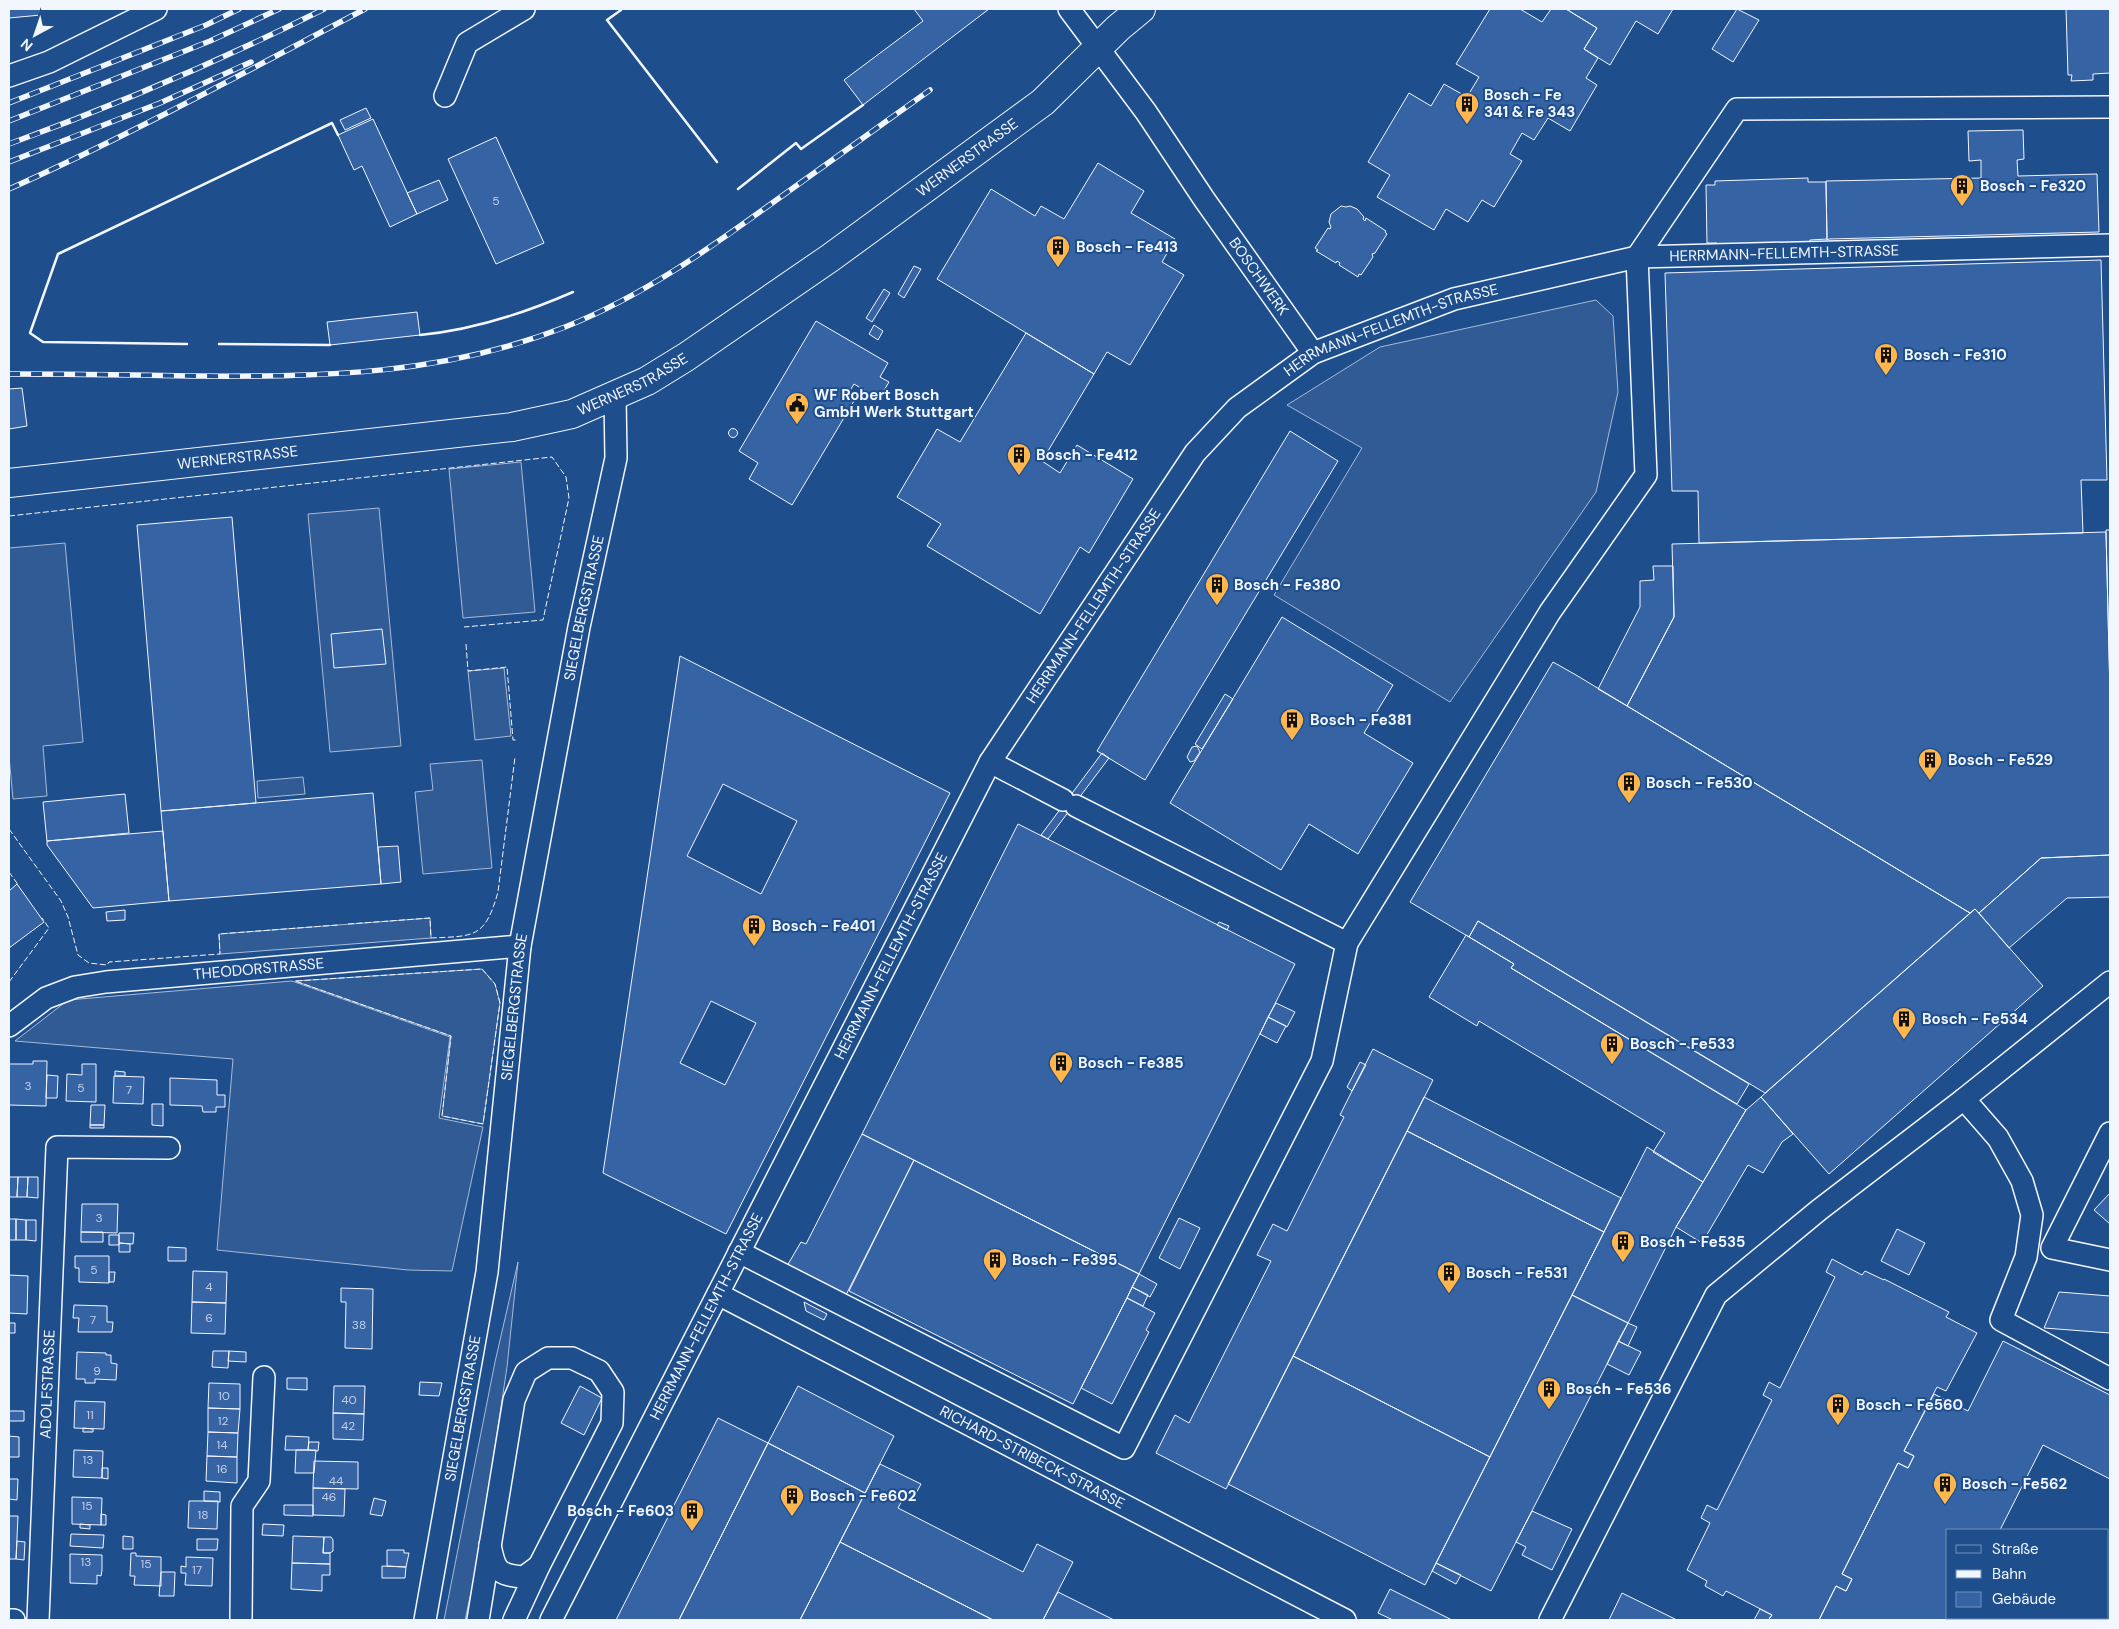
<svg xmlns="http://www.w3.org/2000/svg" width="2119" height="1629" font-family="'DM Sans',sans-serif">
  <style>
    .built { fill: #305b95; stroke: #a8bbd7 }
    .building { fill: #3563a3; stroke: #f2f6ff; fill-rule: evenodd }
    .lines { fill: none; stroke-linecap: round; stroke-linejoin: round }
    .minor-casing { stroke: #f2f6ff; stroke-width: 24 }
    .secondary-casing { stroke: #f2f6ff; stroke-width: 30 }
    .minor { stroke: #1f4e8c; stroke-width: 21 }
    .secondary { stroke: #1f4e8c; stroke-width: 28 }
    .rail-casing { stroke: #f2f6ff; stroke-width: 5.5 }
    .rail { stroke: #1f4e8c; stroke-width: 4; stroke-dasharray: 11; stroke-linecap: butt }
    .fence { stroke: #f2f6ff; stroke-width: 1; stroke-dasharray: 6 2.5; stroke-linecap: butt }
    .wall { stroke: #f2f6ff; stroke-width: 2.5 }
    .labels { text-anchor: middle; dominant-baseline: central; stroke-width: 4; stroke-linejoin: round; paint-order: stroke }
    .number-label { font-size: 12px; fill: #c3d1e8 }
    .poi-label { font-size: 15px; font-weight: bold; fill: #f2f6ff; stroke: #1f4e8c; text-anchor: start }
    .street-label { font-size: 15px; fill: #f2f6ff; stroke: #1f4e8c }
  </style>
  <rect width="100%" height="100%" fill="#1f4e8c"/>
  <path class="built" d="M1596 300 1613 316 1618 392 1596 492 1450 702 1274 595 1362 448 1287 405 1380 347Z
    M521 462 535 612 463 618 449 469Z
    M379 508 401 746 330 752 308 514Z
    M65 543 83 742 43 746 47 796 13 799 9 756V548Z
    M504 668 511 736 475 740 468 671Z
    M482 760 492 868 423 874 415 792 433 790 430 764Z
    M303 777 305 794 258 798 257 781Z
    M430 918 431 938 220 954 219 934Z
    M482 969 495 984 500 1003 483 1124 442 1116 451 1036 295 981Z
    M292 981 450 1037 439 1118 483 1127 452 1271 408 1270 217 1250 233 1059 15 1041 68 1000Z
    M518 1262 507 1367 478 1560 465 1620H444L495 1362Z"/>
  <path class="building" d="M9 9H40L41 15 9 18Z
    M914 9H989L863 105 844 80 923 21Z
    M1490 9H1520L1542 22 1551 9H1566L1597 28 1584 49 1598 58 1586 78 1597 85 1570 131 1548 118 1534 140 1522 133 1510 154 1522 161 1494 207 1482 200 1468 222 1446 209 1434 230 1377 197 1390 175 1368 162 1409 93 1431 106 1444 84 1467 97 1479 77 1456 64Z
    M1566 9H1673L1658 34 1636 21 1610 65 1584 49 1597 28Z
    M1737 9 1759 20 1733 62 1712 49Z
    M2066 9H2110V73L2093 74V80L2071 81 2072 75H2068Z
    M366 108 371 118 345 130 340 120Z
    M373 119 417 214 390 227 362 166 354 170 338 135Z
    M2023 130 2024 159 2017 160 2018 176 2097 174 2099 232 1829 239 1827 240 1826 181 1981 178V160L1969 161 1968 131Z
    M496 137 544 243 496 264 448 159Z
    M1098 163 1144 191 1131 213 1175 239 1162 262 1184 275 1130 365 1107 352 1094 374 937 279 991 189 1035 216 1041 206 1064 219Z
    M1808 178V182H1826L1827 239 1810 240V244L1717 247V243H1707L1706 185H1715V181Z
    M439 180 448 200 417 214 407 193Z
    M1341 206 1346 207 1350 206 1357 209 1364 217 1363 219 1365 221 1366 218 1386 231 1385 232 1387 234 1375 253 1372 254 1373 257 1361 275 1359 274 1358 277 1339 265 1340 263 1337 261 1336 263 1316 251 1318 250 1315 248 1328 228 1330 229 1331 227 1329 222 1331 214Z
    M2101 260 2107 480H2081L2083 533 1699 543 1698 491H1672L1665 273Z
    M914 266 921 269 904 298 898 294Z
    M884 289 890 293 872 322 866 318Z
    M417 312 420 335 330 345 327 322Z
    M816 321 888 363 880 377 889 382 879 399 854 384 849 392 857 396 792 505 749 479 758 463 739 451Z
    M874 325 883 331 878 340 869 334Z
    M1026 333 1094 374 1042 461 1060 473 1077 445 1133 479 1089 553 1080 547 1040 614 927 546 941 524 897 497 937 429 960 442Z
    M22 388 27 426 9 429V389Z
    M728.5 433a4.5 4.5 0 1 1 9 0a4.5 4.5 0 1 1-9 0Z
    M1290 431 1338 461 1145 780 1097 751Z
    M232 517 256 803 161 811 137 525Z
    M2106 530H2110V693L2106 532Z
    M2106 532 2110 693V855L2041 858 1979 913 1975 909 1970 913 1627 706 1674 617 1672 544Z
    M1653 566H1673L1674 617 1627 706 1598 689 1640 607V581L1654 580Z
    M1282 617 1393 685 1364 733 1413 763 1358 854 1309 824 1281 870 1170 803Z
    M382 629 386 664 334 668 331 634Z
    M680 656 950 793 726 1234 603 1173ZM723 784 797 821 761 894 687 856ZM711 1001 756 1023 725 1085 680 1063Z
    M1553 662 1576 675 1970 913 1765 1093 1478 921 1469 937 1410 902Z
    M1225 694 1233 699 1202 749 1195 744Z
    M1197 746 1200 752 1194 761 1190 762 1187 757 1192 747Z
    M1102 753 1109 758 1048 839 1041 835Z
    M373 793 381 884 169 901 161 811Z
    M125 794 129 833 47 841 43 802Z
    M1018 824 1295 964 1139 1274 862 1134Z
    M163 831 169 901 93 908 47 845V841Z
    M398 846 401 882 381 884 378 847Z
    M2110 855V897L2067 898 2009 948 1979 913 2041 858Z
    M17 884 44 922 9 948V891Z
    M1975 909 2043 986 1829 1174 1761 1097Z
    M125 910V920L107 921 106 912Z
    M1478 921 1749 1084 1737 1104 1511 968 1514 964 1469 937Z
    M1219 922 1229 926 1227 930 1217 925Z
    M1466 935 1514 964 1511 968 1746 1110 1703 1182 1653 1152 1665 1133 1479 1021 1477 1026 1429 997Z
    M1276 1003 1295 1012 1287 1027 1268 1017Z
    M1268 1017 1286 1026 1277 1043 1260 1034Z
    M1373 1049 1433 1080 1226 1489 1156 1453 1175 1415 1189 1423 1271 1261 1257 1255 1273 1224 1287 1231 1344 1117 1340 1115Z
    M33 1061H47L46 1106 9 1105V1064H33Z
    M1360 1062 1366 1065 1352 1091 1347 1087Z
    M82 1064H96V1102L66 1101 67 1074 82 1075Z
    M115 1071 125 1072V1076H115Z
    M47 1075 58 1076 57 1098H46Z
    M114 1076 144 1077 143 1104 113 1103Z
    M170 1078 217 1080V1095H225V1107H216V1112H203L202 1106 170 1105Z
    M1424 1097 1621 1198 1604 1232 1407 1131Z
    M1761 1097 1793 1134 1782 1142 1763 1173 1748 1165 1702 1243 1676 1227 1746 1110Z
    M152 1104H163V1126L152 1125Z
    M91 1105H105L104 1125H90Z
    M90 1125H104V1128H90Z
    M1407 1131 1604 1232 1490 1457 1293 1356Z
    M862 1134 914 1160 845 1297 787 1266 801 1242 806 1244Z
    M1647 1147 1703 1182 1676 1227 1628 1323 1572 1295Z
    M914 1160 1139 1274 1073 1404 849 1291Z
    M9 1177H18L17 1197H9Z
    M18 1177H28L27 1197H17Z
    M28 1177H38V1198L27 1197Z
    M2110 1193V1224L2094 1210Z
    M82 1204H118L117 1233 81 1232Z
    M1179 1218 1200 1228 1180 1269 1159 1258Z
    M9 1219H16V1240H9Z
    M16 1219 26 1220V1240H16Z
    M26 1220H36V1241L26 1240Z
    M1897 1229 1925 1243 1909 1275 1881 1261Z
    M81 1232H103V1242H81Z
    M119 1233H134L133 1244 119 1243Z
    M109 1235H119V1245H109Z
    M119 1243 130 1244V1252H119Z
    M168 1247 186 1248V1261H168Z
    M75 1256H109V1283L79 1282V1268H75Z
    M1832 1259 1862 1275 1865 1271 1884 1280V1279L1949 1312 1946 1317 1977 1333 1946 1391 1937 1387 1904 1451 1914 1456 1908 1468 1898 1463 1842 1574 1852 1579 1846 1591 1836 1586 1819 1620H1771L1769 1619 1772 1615 1726 1591 1723 1596 1705 1586 1707 1581 1687 1570 1710 1523 1701 1518 1707 1505 1717 1510 1772 1400 1763 1395 1769 1382 1780 1388 1835 1277 1826 1272Z
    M193 1271 227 1272 226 1303 192 1302Z
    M109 1272H115L114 1282H109Z
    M1139 1274 1157 1284 1150 1297 1132 1287Z
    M9 1275 28 1276 27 1314 9 1313Z
    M1132 1287 1148 1295 1143 1306 1127 1298Z
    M341 1288 373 1289 372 1349 345 1348 346 1302H341Z
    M2059 1292 2110 1296V1333L2044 1328Z
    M1572 1295 1628 1323 1491 1591 1436 1563Z
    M1127 1298 1155 1313 1146 1330 1149 1332 1112 1404 1081 1388Z
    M192 1302 226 1303 225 1334 191 1333Z
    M804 1302 827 1314 824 1320 806 1311Z
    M74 1305 107 1306V1322H113L112 1332H78L79 1318H73Z
    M9 1323H15V1333H9Z
    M1628 1323 1637 1327 1628 1346 1618 1341Z
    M1618 1341 1641 1352 1629 1375 1607 1364Z
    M2003 1341 2110 1395V1479L2043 1445 2000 1530H1948V1618H1956L1954 1620H1819L1836 1586 1846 1591 1852 1579 1842 1574 1898 1463 1908 1468 1914 1456 1904 1451 1934 1394 1968 1411Z
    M213 1351H229L228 1368 212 1367Z
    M229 1351 246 1352V1362L228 1361Z
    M77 1352 106 1353V1355H111V1363L117 1364 116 1380 95 1379V1383H85V1379H76Z
    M1293 1356 1490 1457 1425 1585 1228 1484Z
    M287 1378H307V1390L287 1389Z
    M420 1382 442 1383 439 1396 419 1395Z
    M209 1383 240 1384V1409L208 1408Z
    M334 1386H365L364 1414 333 1413Z
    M580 1386 602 1398 584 1435 561 1423Z
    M798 1386 894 1436 865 1493 768 1443Z
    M75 1401 105 1402 104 1429 74 1428Z
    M208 1408 240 1409 238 1433 208 1432Z
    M9 1411H24V1421H9Z
    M333 1413 364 1414 363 1440 333 1439Z
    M718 1418 768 1443 679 1620H616Z
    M83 1428 93 1429V1432H83Z
    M208 1432 238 1433 237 1457 207 1456Z
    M9 1436 19 1437V1457H9Z
    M286 1436 309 1437 308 1450H285Z
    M309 1442H319L318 1451 308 1450Z
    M768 1443 865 1493 800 1620H679Z
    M74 1450 103 1451 102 1478 73 1477Z
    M296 1450H316L314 1473H295Z
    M207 1456 237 1457V1483L206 1481Z
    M314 1461 358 1462V1489L313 1488Z
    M880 1464 921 1484 914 1497 906 1493 898 1508 1023 1572 1037 1544 1073 1562 1043 1620H993L840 1542Z
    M102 1468H108V1479L102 1478Z
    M9 1479H18L17 1500 9 1499Z
    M313 1488 345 1489 344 1516 313 1515Z
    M204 1491 220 1492V1502L204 1501Z
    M72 1497 102 1498 101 1525 72 1524Z
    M374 1498 386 1501 382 1516 370 1514Z
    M189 1501H218L217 1529 188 1528Z
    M284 1505H313V1516L284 1515Z
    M1532 1511 1572 1529 1552 1570 1522 1555 1526 1547 1516 1542Z
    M101 1514 106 1515V1525H101Z
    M9 1516H18L16 1559H9Z
    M80 1524 90 1525V1529L80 1528Z
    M263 1524 284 1525 283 1536 262 1535Z
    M71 1534 104 1535 103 1548 70 1546Z
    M123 1536 133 1537V1549H123Z
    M293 1536 324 1537 323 1553H330V1564L292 1563Z
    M324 1537H331L333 1540V1551L330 1553H323Z
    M197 1539H218L217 1550H197Z
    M17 1541 25 1542 24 1560 16 1559Z
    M840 1542 993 1620H800Z
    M387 1550H404V1553H409L406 1567 387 1566Z
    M131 1553H136V1556L161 1557V1586L134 1585 135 1576H130Z
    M70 1554 102 1555V1570L101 1576 97 1575V1584L70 1583Z
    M186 1557 213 1558 212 1586 185 1585 186 1573H181V1566L186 1567Z
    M292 1563 330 1564V1575H322V1591L291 1589Z
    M1436 1563 1461 1575 1456 1584 1432 1571Z
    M382 1566 406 1567 405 1578H382Z
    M161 1572H175L174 1596H159Z
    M1390 1589 1452 1620H1393L1378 1613Z
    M1058 1592 1114 1620H1043Z
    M1622 1593 1677 1620H1609Z
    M1760 1609 1772 1615 1769 1619 1771 1620H1754Z"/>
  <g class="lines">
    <g class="minor-casing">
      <g id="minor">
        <path id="s1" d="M1069 9 1146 112 1204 199 1313 353"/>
        <path d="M9 76 49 62 156 9"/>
        <path d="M445 96 467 43 524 9"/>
        <path d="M990 762 1063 800"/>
        <path d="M1076 806 1347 943 1550 612 1646 475 1637 257 1737 109 2110 107"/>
        <path id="s2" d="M9 1026 46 998 75 987 106 982 520 946"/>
        <path d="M1964 1099 1998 1138 2022 1181 2032 1215 2026 1257 2001 1320 2110 1379"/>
        <path d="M2110 1133 2052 1248 2110 1260"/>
        <path d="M739 1252 1124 1448 1322 1061 1347 943"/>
        <path id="s3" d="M718 1294 1345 1620"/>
        <path d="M490 1545C495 1570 497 1575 524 1577L539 1566"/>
        <path d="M9 1620H14"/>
        <path id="s4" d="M38 1620 57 1147 169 1148"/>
        <path d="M241 1620 242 1506 259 1481 264 1377"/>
        <path id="s5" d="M425 1620 487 1272 520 946 579 627 616 458 615 396"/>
        <path d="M478 1620 514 1400 526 1372 548 1358H572L599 1371 613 1392 612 1423 539 1566 514 1620"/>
        <path id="s6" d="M551 1620 990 762 1195 453 1237 408 1313 353 1454 299 1637 257 2110 245"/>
        <path d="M1550 1620 1716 1295 1819 1210 1964 1099 2110 982"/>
      </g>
    </g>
    <g class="secondary-casing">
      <g id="secondary">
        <path id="s7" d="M9 483 512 427 572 414 647 381 686 357 830 258 1043 102 1118 28 1141 9"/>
      </g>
    </g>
    <use href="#minor" class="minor"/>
    <use href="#secondary" class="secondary"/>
    <g class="rail-casing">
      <path id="rail" d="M9 103 206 25 239 9
        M9 121 210 41 279 9
        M9 144C116 105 222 60 324 9
        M9 162 160 103 251 62
        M9 189C130 135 247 71 365 9
        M9 374C71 374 132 375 194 376 324 377 442 375 565 327 641 297 709 249 775 201 827 164 878 127 930 90"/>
    </g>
    <use href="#rail" class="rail"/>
    <path class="fence" d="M9 516 552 457 566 477 569 498 543 620 464 627
      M466 644 468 671 507 667 513 740H517
      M9 829 61 901 68 917 78 955 89 963 107 965 109 962 220 954 219 934 338 925
      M9 872 19 886
      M348 924 430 918 431 938C475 936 485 938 498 892L515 757
      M482 969 495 984 500 1003 483 1124 442 1116 451 1036 295 981Z
      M9 982 49 928 42 918"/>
    <path class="wall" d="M621 10 607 20 717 162
      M738 189 796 143 801 149 863 105
      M420 335C473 330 525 313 573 292
      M187 344 43 342 30 333 58 254 332 123 338 135
      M219 344 330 345"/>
  </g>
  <defs>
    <g id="building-pin" transform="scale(1.25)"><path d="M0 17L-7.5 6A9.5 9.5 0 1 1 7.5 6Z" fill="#ffb74d" stroke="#1f4e8c"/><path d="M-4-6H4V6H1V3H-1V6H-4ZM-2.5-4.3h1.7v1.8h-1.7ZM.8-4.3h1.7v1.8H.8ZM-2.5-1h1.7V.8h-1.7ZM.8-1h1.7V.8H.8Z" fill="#111"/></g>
    <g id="civic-pin" transform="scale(1.25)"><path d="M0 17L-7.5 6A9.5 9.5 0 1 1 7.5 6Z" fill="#ffb74d" stroke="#1f4e8c"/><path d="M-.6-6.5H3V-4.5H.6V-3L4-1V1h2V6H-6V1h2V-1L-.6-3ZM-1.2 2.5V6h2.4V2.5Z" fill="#111"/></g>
  </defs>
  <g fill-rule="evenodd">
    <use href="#building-pin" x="1467" y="104"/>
    <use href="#building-pin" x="1962" y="186"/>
    <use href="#building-pin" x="1058" y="247"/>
    <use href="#building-pin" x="1886" y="355"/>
    <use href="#civic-pin" x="797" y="404"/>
    <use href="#building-pin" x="1019" y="455"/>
    <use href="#building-pin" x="1217" y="585"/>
    <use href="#building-pin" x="1292" y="720"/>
    <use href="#building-pin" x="1930" y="760"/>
    <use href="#building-pin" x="1629" y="783"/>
    <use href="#building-pin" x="754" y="926"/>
    <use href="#building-pin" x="1904" y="1019"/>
    <use href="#building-pin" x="1612" y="1044"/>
    <use href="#building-pin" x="1061" y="1063"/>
    <use href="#building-pin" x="1623" y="1242"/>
    <use href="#building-pin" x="995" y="1260"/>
    <use href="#building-pin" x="1449" y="1273"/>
    <use href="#building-pin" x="1549" y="1389"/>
    <use href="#building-pin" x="1838" y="1405"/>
    <use href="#building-pin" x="1945" y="1484"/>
    <use href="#building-pin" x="792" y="1496"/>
    <use href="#building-pin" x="692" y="1511"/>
  </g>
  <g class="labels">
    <g class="number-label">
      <text x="496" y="201">5</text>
      <text x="28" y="1086">3</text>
      <text x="81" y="1088">5</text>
      <text x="129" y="1090">7</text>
      <text x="99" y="1218">3</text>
      <text x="94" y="1270">5</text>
      <text x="209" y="1287">4</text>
      <text x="209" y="1318">6</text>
      <text x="93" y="1320">7</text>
      <text x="359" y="1325">38</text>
      <text x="97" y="1371">9</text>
      <text x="224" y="1396">10</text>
      <text x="349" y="1400">40</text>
      <text x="90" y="1415">11</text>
      <text x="223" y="1421">12</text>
      <text x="348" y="1426">42</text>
      <text x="222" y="1445">14</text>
      <text x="88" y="1460">13</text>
      <text x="222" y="1469">16</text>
      <text x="336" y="1481">44</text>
      <text x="329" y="1497">46</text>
      <text x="87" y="1506">15</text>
      <text x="203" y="1515">18</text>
      <text x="86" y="1562">13</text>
      <text x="146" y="1564">15</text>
      <text x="197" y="1570">17</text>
    </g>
    <g class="poi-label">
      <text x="1484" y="95">Bosch - Fe<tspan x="1484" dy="17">341 &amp; Fe 343</tspan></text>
      <text x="1980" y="186">Bosch - Fe320</text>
      <text x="1076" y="247">Bosch - Fe413</text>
      <text x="1904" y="355">Bosch - Fe310</text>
      <text x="814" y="395">WF Robert Bosch<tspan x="814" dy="17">GmbH Werk Stuttgart</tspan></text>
      <text x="1036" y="455">Bosch - Fe412</text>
      <text x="1234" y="585">Bosch - Fe380</text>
      <text x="1310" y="720">Bosch - Fe381</text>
      <text x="1948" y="760">Bosch - Fe529</text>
      <text x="1646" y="783">Bosch - Fe530</text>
      <text x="772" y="926">Bosch - Fe401</text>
      <text x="1922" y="1019">Bosch - Fe534</text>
      <text x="1630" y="1044">Bosch - Fe533</text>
      <text x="1078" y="1063">Bosch - Fe385</text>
      <text x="1640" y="1242">Bosch - Fe535</text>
      <text x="1012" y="1260">Bosch - Fe395</text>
      <text x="1466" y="1273">Bosch - Fe531</text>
      <text x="1566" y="1389">Bosch - Fe536</text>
      <text x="1856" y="1405">Bosch - Fe560</text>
      <text x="1962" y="1484">Bosch - Fe562</text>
      <text x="810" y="1496">Bosch - Fe602</text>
      <text x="674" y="1511" text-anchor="end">Bosch - Fe603</text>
    </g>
    <g class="street-label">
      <text stroke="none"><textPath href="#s7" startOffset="1040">WERNERSTRASSE</textPath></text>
      <text stroke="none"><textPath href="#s6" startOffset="1976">HERRMANN-FELLEMTH-STRASSE</textPath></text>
      <text stroke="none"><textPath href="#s1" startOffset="328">BOSCHWERK</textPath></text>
      <text stroke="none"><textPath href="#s6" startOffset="1571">HERRMANN-FELLEMTH-STRASSE</textPath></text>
      <text stroke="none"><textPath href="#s7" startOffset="635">WERNERSTRASSE</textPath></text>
      <text stroke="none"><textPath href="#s7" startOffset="230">WERNERSTRASSE</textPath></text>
      <text stroke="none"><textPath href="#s6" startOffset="1151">HERRMANN-FELLEMTH-STRASSE</textPath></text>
      <text stroke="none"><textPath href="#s5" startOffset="1025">SIEGELBERGSTRASSE</textPath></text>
      <text stroke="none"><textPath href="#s6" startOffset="746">HERRMANN-FELLEMTH-STRASSE</textPath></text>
      <text stroke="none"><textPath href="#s2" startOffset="262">THEODORSTRASSE</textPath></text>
      <text stroke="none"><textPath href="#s5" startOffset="620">SIEGELBERGSTRASSE</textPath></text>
      <text stroke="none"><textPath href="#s6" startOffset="341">HERRMANN-FELLEMTH-STRASSE</textPath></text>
      <text stroke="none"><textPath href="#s4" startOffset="236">ADOLFSTRASSE</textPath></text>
      <text stroke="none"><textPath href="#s5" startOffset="215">SIEGELBERGSTRASSE</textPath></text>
      <text stroke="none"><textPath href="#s3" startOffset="354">RICHARD-STRIBECK-STRASSE</textPath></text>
    </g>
  </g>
  <rect width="2119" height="1629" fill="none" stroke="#f2f6ff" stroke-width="20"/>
  <rect x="1946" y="1529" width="162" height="90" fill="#1f4e8c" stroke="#7391ba"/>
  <rect x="1956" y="1545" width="25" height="8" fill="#1f4e8c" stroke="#7391ba"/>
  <text x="1992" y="1554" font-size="15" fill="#f2f6ff">Straße</text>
  <rect x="1956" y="1570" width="25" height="8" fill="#f2f6ff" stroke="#7391ba"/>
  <text x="1992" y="1579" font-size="15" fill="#f2f6ff">Bahn</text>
  <rect x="1956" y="1592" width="25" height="15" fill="#3563a3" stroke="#7391ba"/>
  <text x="1992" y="1604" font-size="15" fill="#f2f6ff">Gebäude</text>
  <g transform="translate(35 35) rotate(220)" stroke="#1f4e8c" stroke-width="4" paint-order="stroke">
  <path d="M0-4L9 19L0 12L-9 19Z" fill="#f2f6ff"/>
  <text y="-8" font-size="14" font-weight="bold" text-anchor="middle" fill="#f2f6ff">N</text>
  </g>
</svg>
